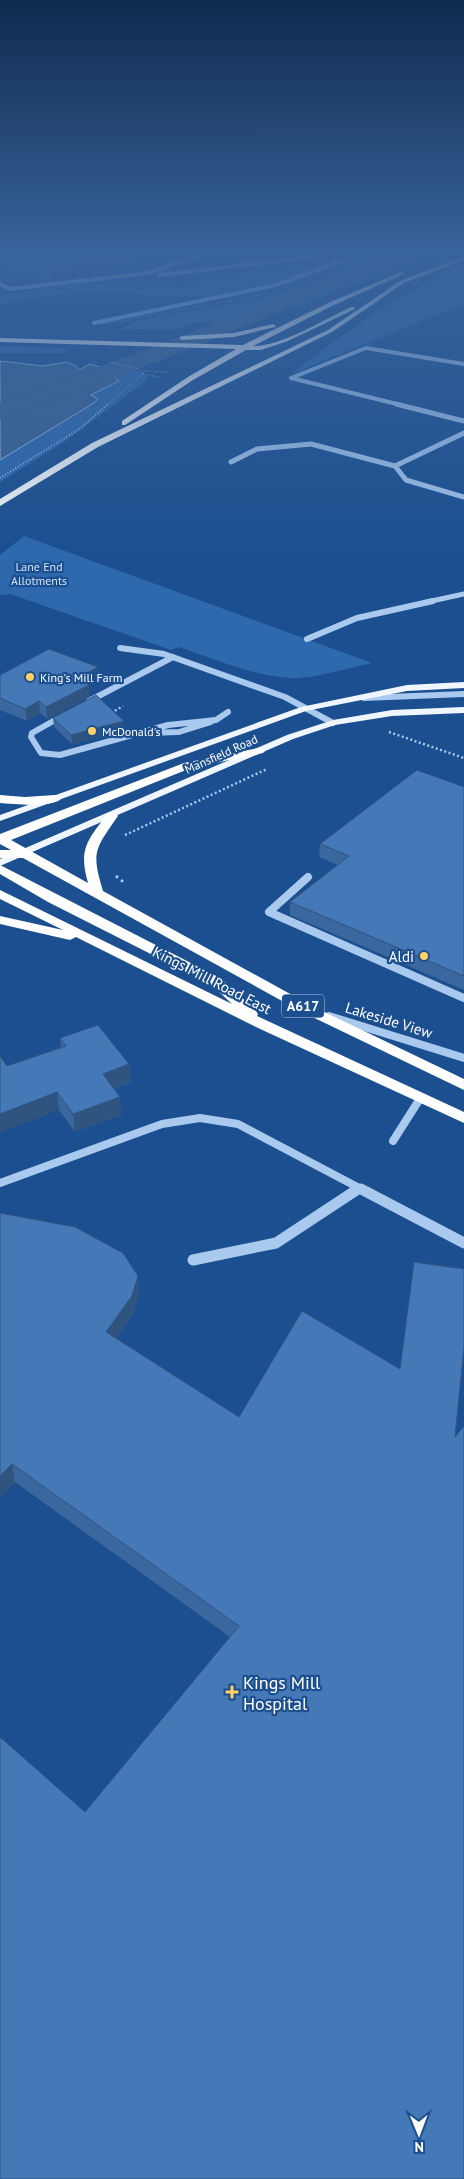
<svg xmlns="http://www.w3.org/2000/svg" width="464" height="2179" font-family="'PT Sans',sans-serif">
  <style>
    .green { fill: #2e69ad }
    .water { fill: #3c6290; stroke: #9cc4f0 }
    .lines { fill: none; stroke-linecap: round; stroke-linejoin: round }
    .stream { stroke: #9cc4f0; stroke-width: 4 }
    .river { fill: #3c6290; fill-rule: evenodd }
    .path-far3 { stroke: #a9c9ee; stroke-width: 1; stroke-dasharray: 1 2; stroke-linecap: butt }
    .path-far2 { stroke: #a9c9ee; stroke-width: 2; stroke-dasharray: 1 2; stroke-linecap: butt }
    .path-far1 { stroke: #a9c9ee; stroke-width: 2.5; stroke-dasharray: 2 2.5; stroke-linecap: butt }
    .path { stroke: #a9c9ee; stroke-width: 3; stroke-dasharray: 2.5 4; stroke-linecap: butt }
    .minor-far4 { stroke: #a9c9ee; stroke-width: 4 }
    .minor-far3 { stroke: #a9c9ee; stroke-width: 5 }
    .minor-far2 { stroke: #a9c9ee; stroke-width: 6 }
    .minor-far1 { stroke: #a9c9ee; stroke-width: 8 }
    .minor { stroke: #a9c9ee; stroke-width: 11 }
    .major { fill: #f0f6ff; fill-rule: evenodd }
    .highway { fill: #fff; fill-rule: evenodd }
    .wall { fill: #3a679d }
    .shaded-wall { fill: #305480 }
    .building { fill: #4478b7; stroke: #305480 }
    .poi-dot { fill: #ffd166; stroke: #1b4f8f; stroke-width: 2 }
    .labels { text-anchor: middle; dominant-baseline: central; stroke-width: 4.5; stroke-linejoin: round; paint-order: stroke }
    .far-park-label { font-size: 12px; fill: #cfe3fa; stroke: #1b4f8f }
    .far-poi-label { font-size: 12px; fill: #fff; stroke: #1b4f8f; text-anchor: start }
    .far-street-label { font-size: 12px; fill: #fff; stroke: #1b4f8f }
    .shield { fill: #1b4f8f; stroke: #bbcadd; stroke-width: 1 }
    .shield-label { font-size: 14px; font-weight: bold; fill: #fff }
    .poi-label { font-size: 15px; fill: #fff; stroke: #1b4f8f; text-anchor: end }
    .street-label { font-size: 15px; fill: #fff; stroke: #1b4f8f }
    .near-poi-label { font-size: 18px; fill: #fff; stroke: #1b4f8f; text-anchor: start }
  </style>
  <rect width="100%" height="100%" fill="#1b4f8f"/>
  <path class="green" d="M350 253H367L296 280 262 291 221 298 151 296 103 291 50 296 0 304V295L82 283 182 288 202 281 236 274 306 266Z
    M384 253H434L294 308 286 303 235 325 196 322 178 329 119 330C131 320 161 316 176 313 213 307 249 302 285 291 319 281 351 266 384 253Z
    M464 266V304L291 374C346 332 400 291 464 266Z
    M0 346 66 348 64 353H0Z
    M129 369 145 372 147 380 64 442 0 482V460L94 403 90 395 119 382 111 374Z
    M24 536 372 663C349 668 310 680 288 678 250 675 215 659 179 647L171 650 10 594 0 595V555Z"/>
  <path class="water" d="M0 361 43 366 67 362 76 366 79 370 90 364 111 370V374L119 381 91 395 98 399 94 403 0 460Z"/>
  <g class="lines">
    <path class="stream" d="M94 323 276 285 363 253"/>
    <path class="river" d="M390 253H417L414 257 167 358 0 419V402L151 348Z"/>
    <path class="path-far3" d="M360 258 374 253
      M103 324 127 320
      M117 325 132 319 261 295 319 275
      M110 362 146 371 168 372
      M143 374 159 377
      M107 405 146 371"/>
    <path class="path-far2" d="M0 478 81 428 108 404"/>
    <path class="path-far1" d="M111 713 123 706
      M389 732 464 758
      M125 835 267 769"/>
    <path class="path" d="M116 876 126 884"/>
    <path class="minor-far4" d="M159 275 345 253
      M0 284 10 289 148 273 205 253
      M401 405 291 378 366 348 464 364"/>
    <path class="minor-far3" d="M396 404 464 421
      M231 462 257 449 311 444 395 466 406 480 464 497
      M395 466 464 433
      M427 602 464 594"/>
    <path class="minor-far2" d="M307 639 357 618 433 601
      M120 648 164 654 285 697 333 723
      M364 698 464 694
      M89 701 173 657
      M64 715 32 733 31 737 41 753 60 755 168 725 216 720 228 712
      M146 733 179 732 211 722"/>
    <path class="minor-far1" d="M308 877 269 912 464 998
      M329 1016 464 1058
      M393 1141 421 1097
      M0 1183 162 1124 200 1118 238 1124 363 1190
      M356 1190 359 1188"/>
    <path class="minor" d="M361 1189 464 1243
      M193 1260 276 1243 358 1189"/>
    <path class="major" d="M464 682V688L407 691 306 711 0 821V815L301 707 407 685Z
      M464 707V713L392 716 335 725 293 739 0 866V859L287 735 333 720 392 710Z"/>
    <path class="highway" d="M464 256V260L404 283 332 332 98 447 0 506V499L92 443 328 330 400 281Z
      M401 272 406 273 332 306 253 346C280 347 325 319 351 307H355V309L288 341 261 350H246L193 380 125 425H122V421L188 377 236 349 0 342V338L243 345 328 303Z
      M273 324 276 326 275 327 234 337 182 340 179 338 182 336 234 333Z
      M259 748 263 749 265 751 263 753 191 768 11 840 88 883C78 848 88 840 108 813H116L118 816C95 849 91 852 103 891L312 1006 464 1079V1090L302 1012 23 858H0V850H11L0 844V834L184 763Z
      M0 795 25 797 55 795 61 799C52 808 13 804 0 803Z
      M0 865 222 979 256 1011 258 1014 257 1016 464 1112V1123L258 1028 76 937 70 940 0 924V916L63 930 0 899V890L232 1004 212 985 48 902 0 874Z"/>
  </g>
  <path class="wall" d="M0 253H164L51 280 0 266Z
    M0 675 99 678 88 684 89 696 47 719 40 713 27 721 0 710Z
    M53 718 124 721V730L72 744 54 727Z
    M464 787V990L290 915V902L338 865 319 857 320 844Z
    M60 1038 129 1064 131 1082 114 1089 121 1115 75 1132 59 1110 7 1066 61 1047Z
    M0 1213 138 1276 139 1294 133 1314 116 1338 239 1417 455 1437 464 2179 85 1812 230 1637 15 1482 0 1497Z"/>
  <path class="shaded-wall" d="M127 253H164L51 280V271Z
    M98 667 99 678 81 688 80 677Z
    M89 685V696L47 719 46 707Z
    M39 701 40 713 27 721 25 709Z
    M124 721V730L72 744 71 735Z
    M129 1064 131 1082 104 1092 103 1074Z
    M57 1092 59 1110 0 1133V1114Z
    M120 1097 121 1115 75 1132 73 1114Z
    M138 1276 139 1294 133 1314 108 1350 106 1332Z
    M12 1464 15 1482 0 1497V1476Z"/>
  <path class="building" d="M0 253H127L51 271 0 257Z
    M49 649 98 667 80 677 89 685 46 707 39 701 25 709 0 698V675Z
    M96 695 124 721 71 735 53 718Z
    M417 770 464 787V976L290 902 349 856 320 844Z
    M98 1025 129 1064 103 1074 120 1097 73 1114 57 1092 0 1114V1056L7 1066 66 1046 60 1038Z
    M0 1213 75 1227 123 1253 138 1276 132 1296 106 1332 239 1417 302 1311 400 1369 414 1262 464 1269V1347L455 1437 464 1426V2179H0V1737L85 1812 239 1626 12 1464 0 1476Z"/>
  <linearGradient id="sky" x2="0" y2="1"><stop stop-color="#0f2b4f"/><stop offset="0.45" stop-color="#39639b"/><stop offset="1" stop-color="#39639b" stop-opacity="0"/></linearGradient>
  <rect width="464" height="558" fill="url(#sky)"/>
  <g class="poi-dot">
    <circle cx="30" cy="677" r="5"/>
    <circle cx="92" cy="731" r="5"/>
    <circle cx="424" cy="956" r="5"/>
    <path d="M229.5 1684.5h5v5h5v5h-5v5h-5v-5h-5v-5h5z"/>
  </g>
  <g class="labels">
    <g class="far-park-label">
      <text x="39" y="566">Lane End<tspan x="39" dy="14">Allotments</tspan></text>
    </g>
    <g class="far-poi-label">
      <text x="40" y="677">King's Mill Farm</text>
      <text x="102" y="731">McDonald's</text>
    </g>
    <g class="far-street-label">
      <text transform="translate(221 754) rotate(-24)">Mansfield Road</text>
    </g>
    <rect class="shield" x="282" y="994.5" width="42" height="23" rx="4"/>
    <g class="shield-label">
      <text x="303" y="1006">A617</text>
    </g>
    <g class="poi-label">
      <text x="414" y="956">Aldi</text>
    </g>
    <g class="street-label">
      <text transform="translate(212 980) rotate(27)">Kings Mill Road East</text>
      <text transform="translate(389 1020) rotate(17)">Lakeside View</text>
    </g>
    <g class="near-poi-label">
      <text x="243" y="1682">Kings Mill<tspan x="243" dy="21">Hospital</tspan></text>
    </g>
  </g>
  <g transform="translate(419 2134) rotate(179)" stroke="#1b4f8f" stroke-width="4" paint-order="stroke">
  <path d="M0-4L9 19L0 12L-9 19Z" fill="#ffffff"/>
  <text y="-8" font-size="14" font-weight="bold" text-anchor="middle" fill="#ffffff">N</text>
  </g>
</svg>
